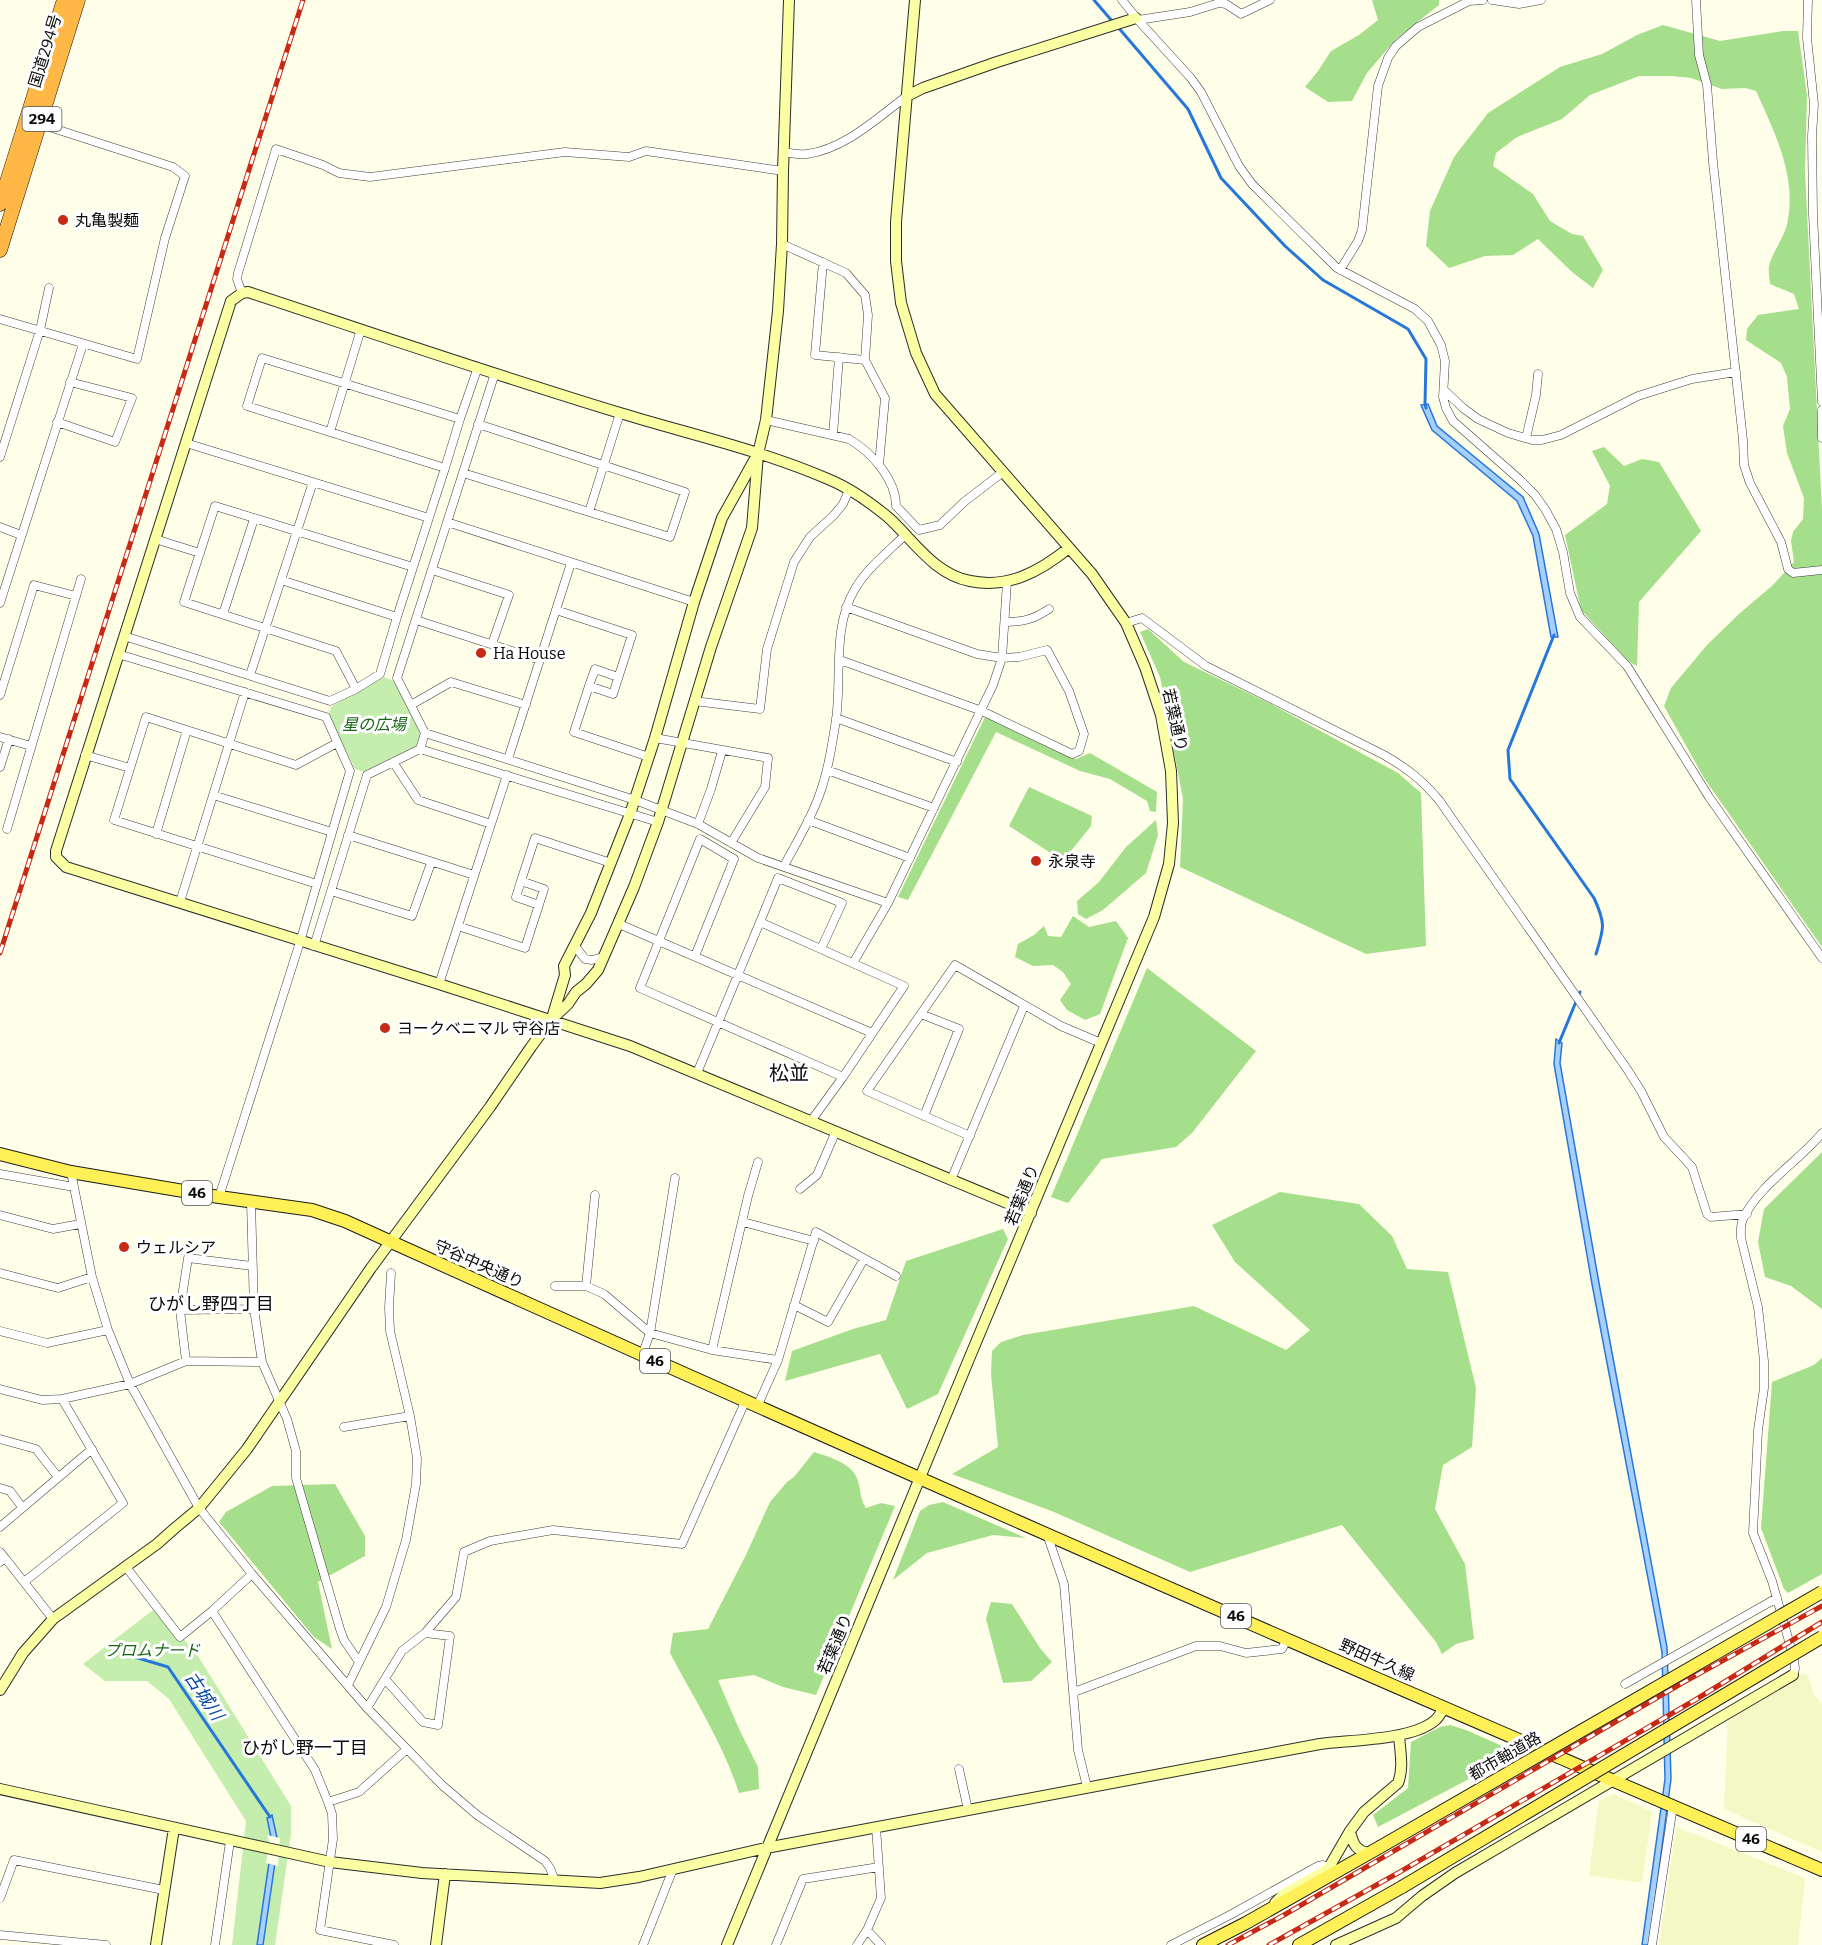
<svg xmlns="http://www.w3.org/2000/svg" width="1822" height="1945" font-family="Bitter,'Noto Sans JP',serif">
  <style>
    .farmland { fill: #f4f8c5 }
    .green { fill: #c5edae }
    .forest { fill: #a5df8c }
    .water { fill: #a7cffc; stroke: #2777da; stroke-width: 1.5 }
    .pier { fill: #fffee8 }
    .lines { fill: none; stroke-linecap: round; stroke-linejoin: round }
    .stream { stroke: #2777da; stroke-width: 3 }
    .street-casing { stroke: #3d3d3d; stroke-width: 9 }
    .secondary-casing { stroke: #2c2c2c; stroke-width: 12 }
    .primary-casing { stroke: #1b1b1b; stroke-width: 14 }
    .highway-casing { stroke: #1b1b1b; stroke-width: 15 }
    .street { stroke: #fff; stroke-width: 8 }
    .secondary { stroke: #fbffa3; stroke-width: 10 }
    .primary { stroke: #fff058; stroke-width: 12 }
    .highway { stroke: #ffb746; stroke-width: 14 }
    .rail-casing { stroke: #c72916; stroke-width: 5 }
    .rail { stroke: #fff; stroke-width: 3; stroke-dasharray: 9; stroke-linecap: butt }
    .primary-bridge-casing { stroke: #1b1b1b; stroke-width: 14; stroke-linecap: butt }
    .primary-bridge { stroke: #fff058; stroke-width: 12 }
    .poi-dot { fill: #c72916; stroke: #fff; stroke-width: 2 }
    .labels { text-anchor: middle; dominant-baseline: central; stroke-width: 6; stroke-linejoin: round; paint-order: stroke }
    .shield { fill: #fff; stroke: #545454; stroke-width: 1.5 }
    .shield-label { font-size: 15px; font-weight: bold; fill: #0a0a0a }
    .street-label { font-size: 16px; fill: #0a0a0a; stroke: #fff }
    .poi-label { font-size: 16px; fill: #0a0a0a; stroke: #fff; text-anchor: start }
    .park-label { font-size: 16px; font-style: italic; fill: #1a6716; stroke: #fff }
    .neighbourhood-label { font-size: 18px; fill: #0a0a0a; stroke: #fff }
    .water-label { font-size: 18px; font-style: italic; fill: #094aa7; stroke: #fff }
    .quarter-label { font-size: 20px; fill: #0a0a0a; stroke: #fff }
  </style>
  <rect width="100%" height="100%" fill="#fffee8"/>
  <path class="farmland" d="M1803 1673 1808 1676 1814 1695 1822 1704V1852L1724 1809 1728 1721Z
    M1614 1794 1652 1812 1642 1883 1589 1875 1599 1801Z
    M1676 1827 1805 1878 1798 1945H1659Z"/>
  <path class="green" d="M384 677 394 681 421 734 416 747 364 772 355 769 328 715 332 706Z
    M157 1607 198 1656 291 1806V1834L275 1945H232L246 1821 169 1699 147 1681H105L83 1664Z"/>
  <path class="forest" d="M1372 0H1439V5L1396 39 1367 73 1352 101 1328 102 1305 87 1318 71 1331 51 1359 35 1378 20Z
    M1663 25 1720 41 1783 31H1798L1807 95 1805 172 1822 510V947L1704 778 1664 706 1671 688 1707 645 1740 613 1773 585 1794 562 1791 541 1793 532 1803 519 1804 498 1787 453 1783 426 1790 409 1787 377 1781 363 1746 340 1747 329 1758 315 1799 309 1794 294 1770 284C1770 279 1768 271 1769 266 1773 250 1786 236 1788 219 1796 174 1774 131 1756 91L1745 88 1722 89 1691 78 1672 76H1639L1590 95 1562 119 1517 137 1496 153 1493 166 1533 194 1550 221 1572 234 1583 236 1603 270 1593 288 1572 272 1538 239 1513 255 1485 256 1449 268 1426 246 1430 211 1454 157 1488 113 1560 67 1602 54 1637 35Z
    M1604 447 1624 466 1642 459 1659 462 1701 531 1639 602 1637 666 1628 661 1581 610 1565 535 1607 504 1610 486 1592 451Z
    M1148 629 1184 662 1269 703 1398 773 1421 793 1426 946 1366 954 1180 867 1183 799 1160 677 1140 632Z
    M986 715 1076 759 1090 753 1157 792 1156 812 1150 811 1147 801 1110 779 1080 771 996 732 908 900 898 897Z
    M1029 787 1092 816 1091 826 1063 861 1009 826Z
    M1156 820 1158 835 1146 873 1103 910 1086 919 1078 914 1077 901 1099 882 1126 847Z
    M1073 916 1089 927 1116 921 1128 938 1100 1014 1085 1020 1067 1010 1060 1000 1071 984 1063 972 1053 965 1033 966 1015 957 1018 944 1034 935 1044 926 1048 936 1061 937Z
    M1147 968 1256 1051 1192 1133 1176 1147 1102 1159 1068 1203 1051 1197Z
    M1822 1152V1309L1791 1286 1765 1277 1758 1242 1764 1209Z
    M1280 1192 1359 1204 1392 1236 1407 1269 1448 1272 1476 1388 1472 1447 1443 1465 1435 1509 1465 1564 1474 1639 1456 1644 1442 1654 1436 1642 1342 1525 1190 1572 1054 1512 952 1474 998 1447 991 1374 992 1351 1001 1342 1023 1335 1194 1306 1286 1350 1310 1330 1235 1262 1212 1225Z
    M1003 1229 1008 1239 938 1394 907 1409 880 1354 785 1381 792 1351 853 1329 886 1320 906 1261Z
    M1822 1358V1574L1788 1593 1784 1589 1761 1528 1772 1382 1814 1365Z
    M814 1452C829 1457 853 1463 858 1481 861 1491 860 1499 866 1508L881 1503 895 1506 816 1695 783 1687 754 1675 718 1680 739 1729 758 1767 759 1789 739 1793C723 1743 694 1699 670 1653L673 1633 708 1629 745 1557 770 1502 787 1482 794 1477Z
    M335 1484 365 1536V1556L318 1582 332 1649 314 1637 219 1522 226 1512 272 1486Z
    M943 1502 1026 1538 993 1535 927 1553 893 1580 920 1511 929 1505Z
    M991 1602 1012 1604 1040 1648 1052 1662 1031 1681 1003 1683 986 1619Z
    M1450 1725 1466 1730 1518 1753 1378 1827 1373 1815 1408 1788 1411 1742 1440 1727Z"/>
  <path class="water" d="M1428 404 1437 426 1523 497 1539 534 1558 637H1551L1533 536 1517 501 1432 430 1421 405Z
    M1556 1039 1562 1043 1560 1063 1599 1283 1667 1647 1671 1779 1649 1945H1642L1665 1779 1662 1652 1592 1284 1554 1064Z
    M272 1815 278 1842 263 1945H257L272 1842 267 1818Z"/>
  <path class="pier" d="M267 1835 280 1838 278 1866 266 1863 269 1842Z"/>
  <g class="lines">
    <path class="stream" d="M1094 0 1112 21
      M1117 26 1188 109 1221 178 1285 246 1323 280 1408 329 1426 359 1425 404 1426 408
      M1554 635 1508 750 1510 779 1594 898C1606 924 1604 928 1596 954
      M1559 1043 1580 992
      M128 1655 168 1667 270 1817"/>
    <g class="street-casing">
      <path id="street" d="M1122 0 1138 20 1190 77 1201 92 1239 166 1252 184 1337 268 1415 309 1428 321 1441 345 1445 361 1443 397 1446 408 1453 421 1519 479 1535 495 1545 509 1556 529 1563 552 1570 593 1580 617 1627 666 1709 797 1822 958
        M1492 0 1519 4 1541 0
        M1696 0 1699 55 1707 85 1713 162 1743 440 1744 465 1750 483 1781 542 1788 569 1793 573 1822 570
        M1808 0 1807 38 1814 104 1812 136 1813 214 1822 402
        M1138 20 1190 12 1219 3 1226 4 1241 14 1270 0
        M784 152C791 153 800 155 807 154 845 149 877 118 907 96
        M782 244 846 273 865 295 868 315 865 360 885 398 879 465
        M823 262 815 355 865 360
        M1340 270 1358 241 1362 230 1378 86 1388 58 1396 46 1418 27 1469 1 1483 0
        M242 293 237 279 238 273 276 149 323 165 339 173 370 177 565 152 629 157 646 151 783 171
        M0 319 137 359 165 238 185 176 173 167 37 123
        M1444 390 1463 408 1478 419 1508 433 1532 440H1542L1561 435 1638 396 1692 379 1736 372
        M1822 410V438
        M766 420 849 439C871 452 896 479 896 506L919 530 940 525 964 502 1003 472
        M57 422 115 442 132 398 70 382
        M330 432 361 329
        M833 435 839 357
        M1526 438 1536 395 1538 374
        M186 443 429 518
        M0 457 40 330 49 288
        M445 468 460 419
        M463 473 670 537 685 492 478 424
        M589 512 620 413
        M447 522 694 602
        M0 527 21 535
        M155 539 200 553
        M432 570 509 595 492 644
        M281 580 397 617 445 468 247 406 262 358 460 419 478 367
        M0 603 83 344
        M556 610 632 635 613 694 589 686 574 732 649 757
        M223 614 254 519
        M416 620 540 660
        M1005 622C1024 622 1034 619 1049 609
        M1126 623 1142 618 1206 666 1384 755C1408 769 1421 779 1439 800L1627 1069 1641 1091 1664 1137 1692 1167 1707 1214 1711 1217 1747 1214
        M124 636 330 701 356 689 380 674 397 617
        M118 654 326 717 350 771 300 942 219 1197
        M840 660 982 711 1072 754 1079 751 1084 734 1069 691 1047 650 1019 657 1002 658 977 654 846 607
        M250 675 313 482
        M589 686 595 669 618 677
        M356 689 336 651 184 602 215 506 413 567
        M0 695 34 585 76 596
        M694 701 760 709 767 649 794 562 810 537 834 515 843 504 849 490
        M411 705 451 682 526 705
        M836 718 957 762
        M425 733 397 678 495 373
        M0 737 31 746
        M655 738 768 758 765 787 731 843
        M420 749 425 733 635 800 698 824 758 858 888 903 853 963
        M85 755 130 768
        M508 759 571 563
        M393 762 418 800 491 824
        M0 767 9 739
        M827 770 934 808
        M213 795 332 832
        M808 820 910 858
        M698 824 711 789 722 751
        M7 829 81 579
        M156 834 187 730
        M348 835 474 875
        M784 866C796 843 810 821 819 796 828 772 832 745 836 720 842 677 832 627 855 589 867 568 888 552 905 535
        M521 881 516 897 539 905
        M317 884 114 820 146 717 296 765 337 743
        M331 891 412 916 431 863
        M180 902 245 692
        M888 903 993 685 1002 658 1007 582
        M760 922 778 878 842 903 821 949
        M619 924 872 1033
        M458 926 525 948 544 889 521 881 535 838 611 863
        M314 946 367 775 420 749 658 822
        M575 946 585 959 592 960 603 957
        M695 956 734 859 700 839 640 988 843 1077
        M439 984 507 775
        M921 1014 959 1029 924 1116
        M697 1073 760 922 904 986 843 1077 811 1121
        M970 1136 867 1091 955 965 1061 1026 1101 1043
        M71 1172 92 1277 108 1330 130 1384 199 1508 252 1574 367 1708 442 1785 477 1815 545 1861 550 1868 555 1881
        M0 1174 74 1187
        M951 1180 1024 1006
        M800 1189 817 1175 836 1131
        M251 1202 254 1309 262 1362 287 1419 296 1451V1478L340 1629 344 1640 359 1662
        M0 1215 53 1229 80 1224
        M743 1222 814 1241
        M0 1273 58 1288 92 1277
        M555 1286H586L604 1294 650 1333 712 1350 778 1360
        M586 1286 595 1195
        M794 1305 828 1322 864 1259
        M180 1310 188 1258 252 1266
        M0 1331 47 1343 108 1330
        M712 1350 748 1196 758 1162
        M642 1356 650 1333 675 1178
        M186 1361 180 1310 254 1309
        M0 1389 42 1400 62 1399 130 1384 186 1361 262 1362
        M757 1407 778 1360 816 1232 896 1276
        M344 1427 410 1416
        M0 1439 36 1449 58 1477
        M0 1488 10 1491 22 1507
        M0 1527 92 1449
        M1047 1534 1064 1584 1078 1750 1087 1787
        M0 1552 5 1558 0 1562
        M5 1558 53 1619
        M126 1567 180 1637 212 1611 252 1574
        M24 1582 123 1503 62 1399
        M212 1611 315 1770 328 1802 332 1814 333 1839 320 1930 394 1945
        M1793 1675 1795 1669 1794 1659 1772 1581 1753 1533 1758 1430 1764 1388V1361L1758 1307 1741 1238C1741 1231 1740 1225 1743 1219 1758 1186 1799 1161 1822 1133
        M385 1679 423 1722 438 1725 450 1636 425 1633
        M1625 1684 1777 1598
        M348 1685 386 1607 406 1540 416 1484 417 1458 410 1416 390 1331 389 1307 391 1273
        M1074 1692 1196 1646H1220L1246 1653 1282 1649 1287 1639
        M367 1708 402 1651 425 1633 456 1597 464 1552 490 1541 553 1530 682 1544 745 1402
        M959 1769 968 1810
        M328 1802 359 1792 407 1749
        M0 1898 14 1860 164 1890
        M867 1930 881 1945
        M0 1935 106 1945
        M215 1945 230 1841
        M643 1945 673 1869
        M776 1945 803 1879 879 1867
        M857 1945 867 1930 881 1898 876 1827
        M1171 1945 1230 1915 1318 1866 1323 1865 1330 1870
        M1652 1945 1673 1806"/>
    </g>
    <g class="secondary-casing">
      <path id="secondary" d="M907 96 923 88 997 62 1136 18
        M552 1018 565 975 564 966 591 913 630 814 655 738 694 602 722 518 756 457
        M1031 1213 630 1046 439 984 66 867 56 857V851L231 301 242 293 248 292C372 333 495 375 620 413 689 434 761 450 828 479 850 488 871 503 889 518 914 541 934 574 970 581 1009 589 1040 571 1069 548
        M0 1690 23 1653 53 1619 157 1544 175 1528 199 1508 247 1449 371 1268 490 1107 531 1047 551 1020 568 1004 576 992 586 984 598 970 634 887 658 822 711 647 752 528 758 454 766 420 778 311 782 244 783 171 789 0
        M0 1789 330 1862 422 1873 600 1883 639 1877 766 1848 1320 1744C1351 1740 1409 1740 1433 1722 1439 1718 1441 1713 1444 1707
        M1350 1831C1353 1844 1356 1851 1369 1853
        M1275 1903 1284 1894 1328 1869 1350 1831 1364 1812 1398 1783C1404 1768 1400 1751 1399 1735
        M156 1945 174 1828
        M436 1945 445 1874
        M727 1945 969 1359 1154 917 1169 864 1173 823 1171 771 1161 715 1145 667 1126 623 1092 574 935 394 916 353 901 303 896 261V222L915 0
        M1336 1945 1396 1918 1422 1896 1455 1873 1793 1675"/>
    </g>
    <g class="primary-casing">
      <path id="primary" d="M0 1154 71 1172 219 1197 312 1210 345 1221C835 1443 1327 1659 1822 1870
        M1203 1945 1246 1923 1380 1847
        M1299 1945 1402 1887"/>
    </g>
    <g class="highway-casing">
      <path id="highway" d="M0 204 64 0
        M0 250 78 0"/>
    </g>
    <use href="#street" class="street"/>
    <use href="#secondary" class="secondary"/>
    <use href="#primary" class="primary"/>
    <use href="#highway" class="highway"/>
    <g class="rail-casing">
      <path id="rail" d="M0 953 303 0
        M1228 1945 1284 1915 1684 1682 1822 1606
        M1269 1945 1398 1873 1695 1700 1822 1622"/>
    </g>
    <use href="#rail" class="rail"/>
    <g class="primary-bridge-casing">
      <path id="primary-bridge" d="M1380 1847 1822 1592
        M1402 1887 1822 1637"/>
    </g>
    <use href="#primary-bridge" class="primary-bridge"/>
  </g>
  <g class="poi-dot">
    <circle cx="63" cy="220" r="6"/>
    <circle cx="481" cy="653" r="6"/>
    <circle cx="1036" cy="861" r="6"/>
    <circle cx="385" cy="1028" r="6"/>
    <circle cx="124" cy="1247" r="6"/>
  </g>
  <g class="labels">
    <g class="shield">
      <rect x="22.5" y="107" width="39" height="24" rx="4.5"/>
      <rect x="182" y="1181" width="30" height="24" rx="4.5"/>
      <rect x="640" y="1349" width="30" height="24" rx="4.5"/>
      <rect x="1221" y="1604" width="30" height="24" rx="4.5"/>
      <rect x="1736" y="1827" width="30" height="24" rx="4.5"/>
    </g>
    <g class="shield-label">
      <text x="42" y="119">294</text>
      <text x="197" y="1193">46</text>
      <text x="655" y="1361">46</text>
      <text x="1236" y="1616">46</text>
      <text x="1751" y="1839">46</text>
    </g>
    <g class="street-label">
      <text transform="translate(45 51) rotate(-73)">国道294号</text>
      <text transform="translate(1175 720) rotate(77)">若葉通り</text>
      <text transform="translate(1022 1195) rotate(-68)">若葉通り</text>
      <text transform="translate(479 1264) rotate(24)">守谷中央通り</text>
      <text transform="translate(835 1644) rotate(-67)">若葉通り</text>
      <text transform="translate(1377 1660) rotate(24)">野田牛久線</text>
      <text transform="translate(1505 1756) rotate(-30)">都市軸道路</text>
    </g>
    <g class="poi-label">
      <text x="75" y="220">丸亀製麺</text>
      <text x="493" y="653">Ha House</text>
      <text x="1048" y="861">永泉寺</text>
      <text x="397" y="1028">ヨークベニマル 守谷店</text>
      <text x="136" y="1247">ウェルシア</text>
    </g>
    <g class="park-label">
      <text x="374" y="724">星の広場</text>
      <text x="152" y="1650">プロムナード</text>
    </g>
    <g class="neighbourhood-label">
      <text x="211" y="1304">ひがし野四丁目</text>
      <text x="305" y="1748">ひがし野一丁目</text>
    </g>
    <g class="water-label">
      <text transform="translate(204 1696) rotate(56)">古城川</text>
    </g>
    <g class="quarter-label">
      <text x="789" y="1073">松並</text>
    </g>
  </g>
</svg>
